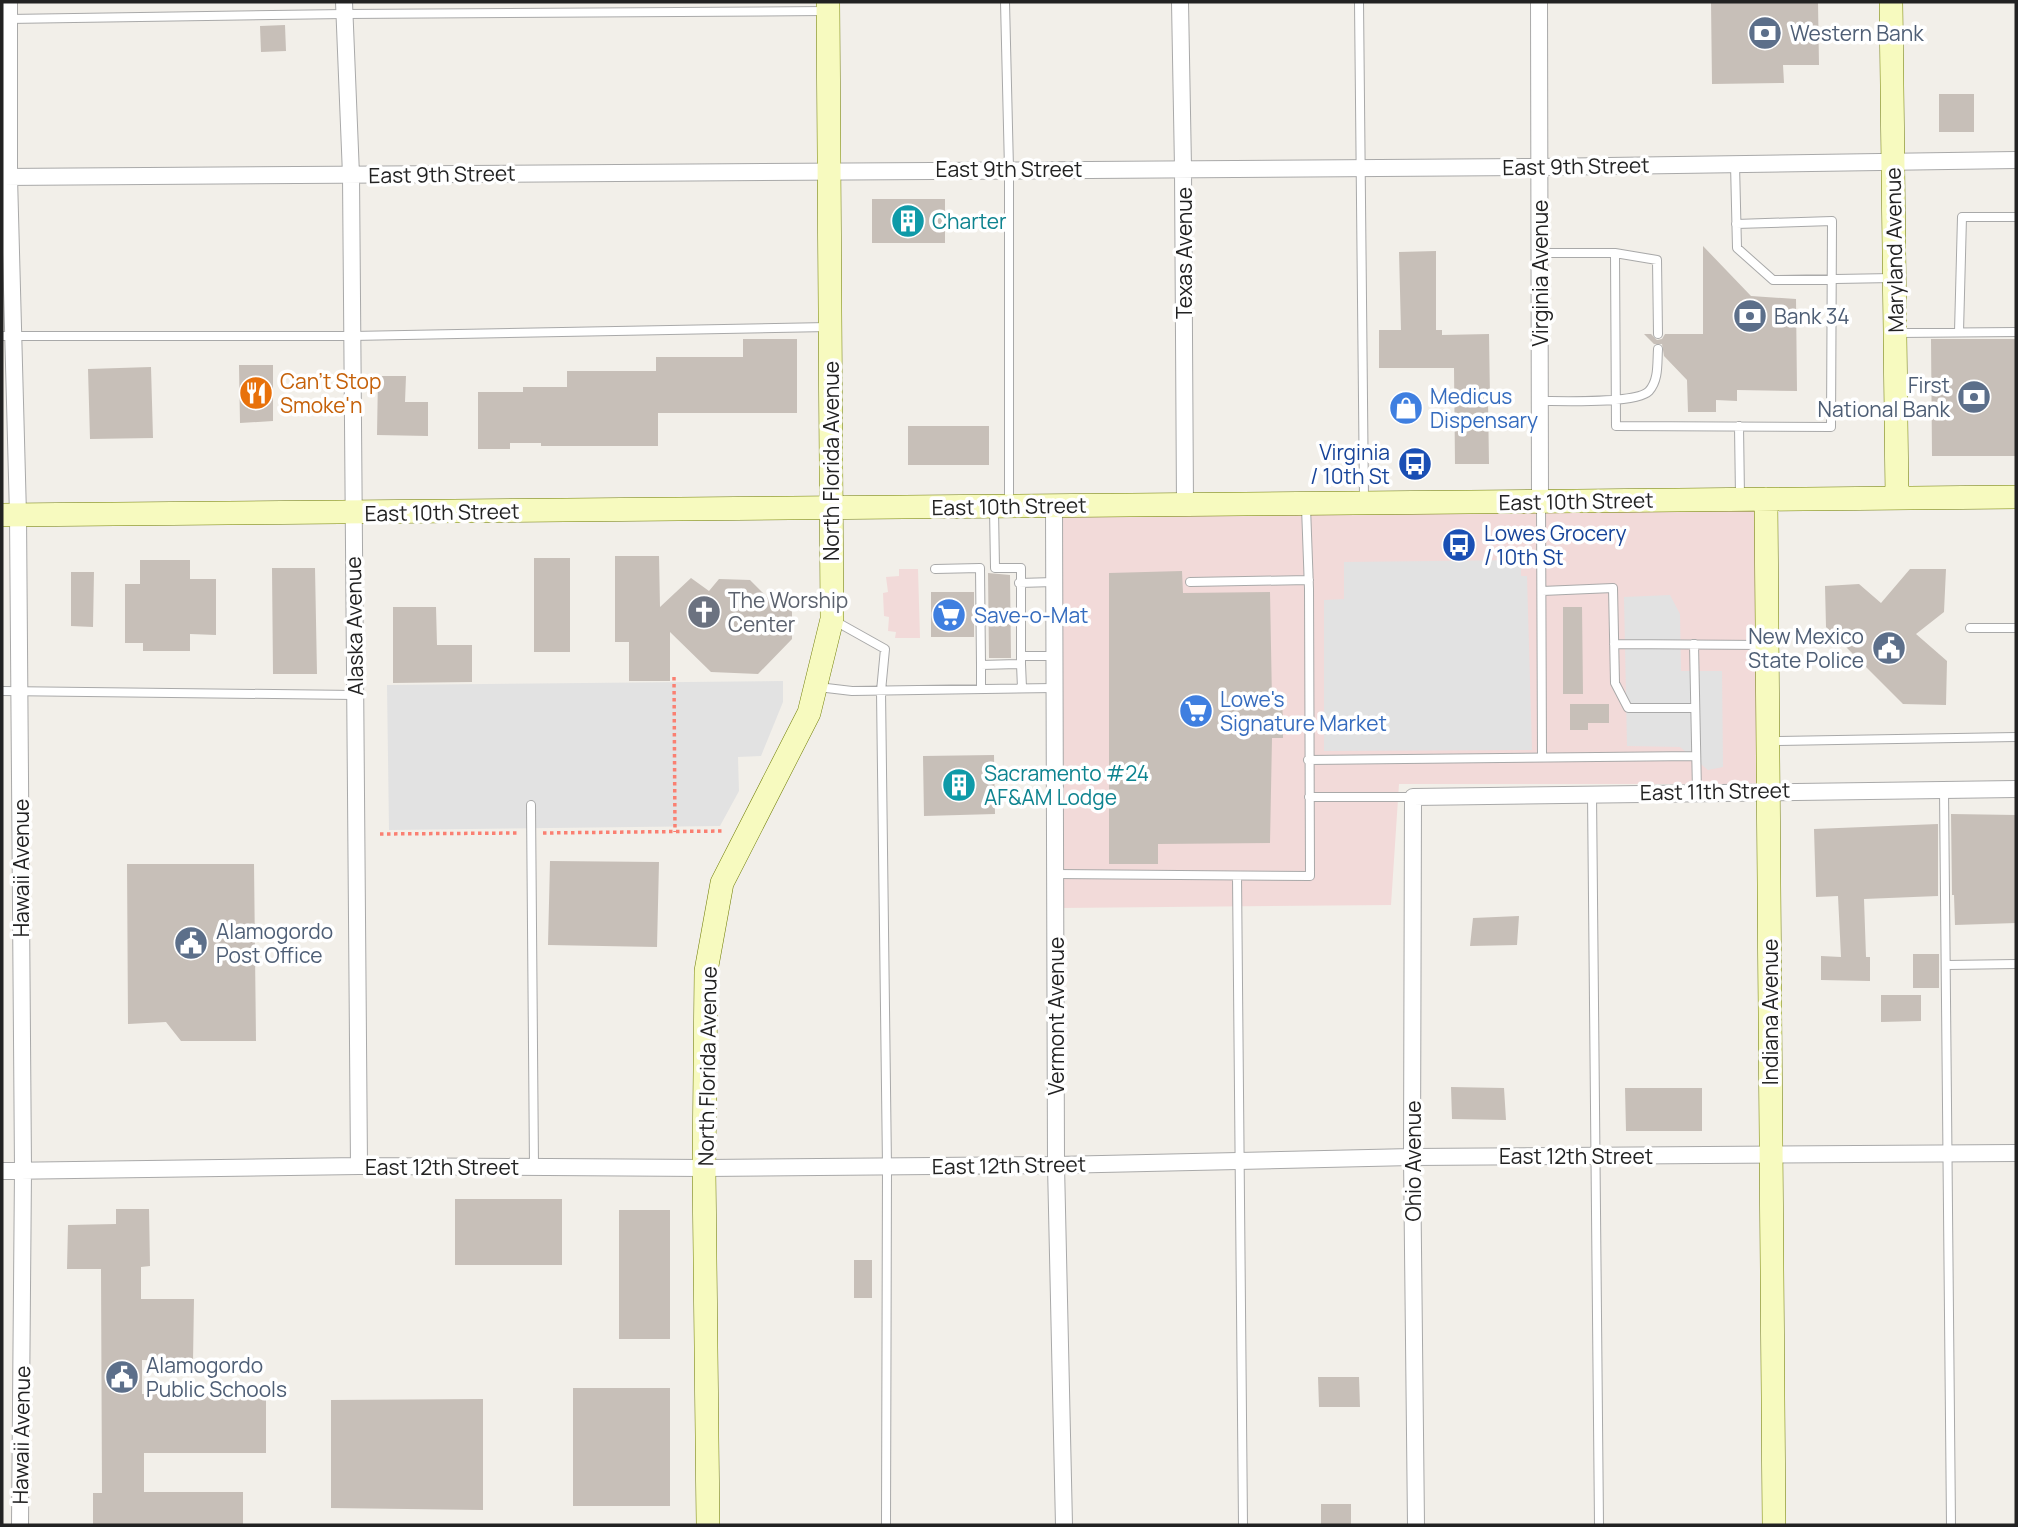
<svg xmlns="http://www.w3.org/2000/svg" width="2018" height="1527" font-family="Manrope,sans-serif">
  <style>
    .commercial { fill: #f2dad9 }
    .parking { fill: #e2e2e2 }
    .building { fill: #c7bfb8 }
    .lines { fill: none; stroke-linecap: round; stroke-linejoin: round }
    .lane-casing { stroke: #a9a9a9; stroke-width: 10 }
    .street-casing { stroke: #a9a9a9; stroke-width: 18 }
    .secondary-casing { stroke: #707d05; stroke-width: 24 }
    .path { stroke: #fa8072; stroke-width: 3.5; stroke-dasharray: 3.5 3.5; stroke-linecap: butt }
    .lane { stroke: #fff; stroke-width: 8 }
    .street { stroke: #fff; stroke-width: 16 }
    .secondary { stroke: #f7fabf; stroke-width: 23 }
    .labels { text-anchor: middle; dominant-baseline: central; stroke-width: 7; stroke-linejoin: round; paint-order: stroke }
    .service-label { font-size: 21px; fill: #4e5e75; stroke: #fff; text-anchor: start }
    .street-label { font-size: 21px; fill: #222; stroke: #fff }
    .culture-label { font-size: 21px; fill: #0d838f; stroke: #fff; text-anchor: start }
    .food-label { font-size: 21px; fill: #c56008; stroke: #fff; text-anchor: start }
    .shop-label { font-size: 21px; fill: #366cbe; stroke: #fff; text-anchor: start }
    .transit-label { font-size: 21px; fill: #164399; stroke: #fff; text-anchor: end }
    .worship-label { font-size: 21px; fill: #5b616d; stroke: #fff; text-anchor: start }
  </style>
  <rect width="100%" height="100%" fill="#f2efe9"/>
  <path class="commercial" d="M1761 508 1763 784H1399L1391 905 1060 908V512Z
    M899 569H918L920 638H895L896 632 888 631 889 617 884 616 883 593 888 592 886 577 899 576Z"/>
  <path class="parking" d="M1521 560V576H1527L1532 750 1324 751V600L1344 599V562Z
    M1670 595 1680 614 1681 671H1722L1723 767 1708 770 1680 747 1627 746 1624 597Z
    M783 681V702L761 756 738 757 739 791 720 826 389 830 387 685Z"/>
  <path class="building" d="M1711 2H1818L1819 65H1783L1784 83 1712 84Z
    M285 25 286 51 261 52 260 26Z
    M1939 94H1974V132H1939Z
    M872 199H945V243H872Z
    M1703 246 1751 296 1796 299 1797 391 1737 390V401L1716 400V412H1688L1687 380 1664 356 1662 344H1654L1644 334H1651L1657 340 1662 339 1665 334H1703Z
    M1436 251V330H1442V335L1489 334 1490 399H1488L1489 464H1455L1454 368H1379V330H1401L1399 252Z
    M743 339H797V413H658V446H541V443H510V449H478V392H523V387H567V371H656V357H743Z
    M1931 339H2016V456H1932Z
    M239 365H273V421L240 423Z
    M151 367 153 438 90 439 88 369Z
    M378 376H406L405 402H428V436L377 435Z
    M908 426H989V465H908Z
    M615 556H659L660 607 691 578 709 591 719 579 750 580 769 599H792V639L758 674 711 672 670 632V681H629V642H615Z
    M534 558H570V652H534Z
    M140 560H190V579H216V635L190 634V651H143V643H125V584H140Z
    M272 568H315L317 674H273Z
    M1910 569H1946L1944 612 1916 634 1947 661 1946 705 1903 704 1826 627 1825 586 1859 584 1881 603Z
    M1182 571 1183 593 1270 592 1272 701 1282 702 1283 720V738H1272L1270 843 1158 844V864H1109V573Z
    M71 572H94L93 627 71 626Z
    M988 573 1010 575 1011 658H989Z
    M931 592H974V637H931Z
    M393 607H436L437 645H472V682L393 683Z
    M1563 607H1582L1583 694H1563Z
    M1570 704H1609V723H1588V730H1570Z
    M994 755 995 814 924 816 923 756Z
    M1951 814 2016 815V923L1955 925 1954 895H1952Z
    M1938 824V896L1864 899 1866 957H1870V981L1821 980V956L1841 957 1838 896 1816 897 1814 829Z
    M550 861 659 862 657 947 548 945Z
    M127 864H254L256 1041H181L166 1022 128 1024Z
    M1519 916 1517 945 1470 946 1473 918Z
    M1913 954H1939V988H1913Z
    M1881 995H1921V1021L1881 1022Z
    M1451 1087 1504 1088 1506 1120 1452 1119Z
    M1625 1088H1702V1131H1626Z
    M455 1199H562V1265H455Z
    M116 1209H149L150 1266 141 1267V1299H194L193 1361 142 1360V1394H266V1453H144V1492H243V1525H93V1493H102L101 1269H67L68 1225 116 1224Z
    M619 1210H670V1339H619Z
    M854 1260H872V1298H854Z
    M1318 1377H1359L1360 1407H1319Z
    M573 1388H670V1506H573Z
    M483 1399V1510L331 1508V1400Z
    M1321 1504H1351V1525H1321Z"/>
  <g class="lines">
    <g class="lane-casing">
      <path id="lane" d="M1005 2 1009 169V503
        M1359 2 1364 499
        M8 19 345 14 825 11
        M1735 164 1737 248 1773 280 1893 278
        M1539 253H1615L1657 260 1658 334
        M1615 253 1616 426 1831 427 1832 221 1736 224
        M1959 332 1962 217H2016
        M1897 333 2016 332
        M2 336H352L828 327
        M1540 401C1561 401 1637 404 1649 391 1659 380 1657 363 1658 349
        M1739 426 1740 497
        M1541 505 1542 757
        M935 569 980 568 981 665 1021 664V568H995L994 509
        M1190 582 1309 580
        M1019 583 1054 582
        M1542 591 1613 588 1615 683 1628 708H1695
        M835 621 885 649 881 691 887 1167 886 1525
        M1970 628H2016
        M1614 644 1764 645
        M1694 644 1697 792
        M1021 656H1054
        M1021 664 1022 688
        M981 665V689
        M818 687 852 691 1055 688
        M2 691 355 695
        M1771 741 2016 737
        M1308 760 1696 756
        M1944 790 1951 1525
        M1592 793 1599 1525
        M1309 797H1413
        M531 805 534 1167
        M1055 874 1310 876 1309 589 1306 507
        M1237 876 1243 1525
        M1947 965 2016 964"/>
    </g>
    <g class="street-casing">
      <path id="street" d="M9 2V177L18 515 23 1170 20 1525
        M344 2 351 175 359 1166
        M1180 2 1183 168 1185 505
        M1539 2 1540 502
        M2 177 1539 167 2016 160
        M1054 506 1056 1165 1064 1525
        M2 1171 359 1166 704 1168 1056 1165 1412 1157 2016 1153
        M1416 1525 1412 1157 1413 797 2016 789"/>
    </g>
    <g class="secondary-casing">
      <path id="secondary" d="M1891 2 1897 498
        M1766 499 1774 1525
        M2 515 2016 497
        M708 1525 704 1168 706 971 722 883 809 713 832 619 828 2"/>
    </g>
    <path class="path" d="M674 677 675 832
      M543 833 723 831
      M380 834 518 833"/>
    <use href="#lane" class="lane"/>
    <use href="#street" class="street"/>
    <use href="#secondary" class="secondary"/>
  </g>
  <defs>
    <g id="bank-disc" transform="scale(1.75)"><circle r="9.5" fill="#5c6f8a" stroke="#fff"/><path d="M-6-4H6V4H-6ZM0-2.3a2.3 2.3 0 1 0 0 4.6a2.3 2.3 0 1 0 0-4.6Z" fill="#fff"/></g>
    <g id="building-disc" transform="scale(1.75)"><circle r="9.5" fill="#0f9aa8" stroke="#fff"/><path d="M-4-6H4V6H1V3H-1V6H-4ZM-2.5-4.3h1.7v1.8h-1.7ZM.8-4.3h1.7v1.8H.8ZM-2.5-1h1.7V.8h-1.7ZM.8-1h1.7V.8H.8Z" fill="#fff"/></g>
    <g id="restaurant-disc" transform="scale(1.75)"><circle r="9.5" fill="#e8710a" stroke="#fff"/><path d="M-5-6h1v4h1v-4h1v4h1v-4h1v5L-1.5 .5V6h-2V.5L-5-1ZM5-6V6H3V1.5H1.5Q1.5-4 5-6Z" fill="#fff"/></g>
    <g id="shop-disc" transform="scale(1.75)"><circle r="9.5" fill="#3f7fe0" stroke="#fff"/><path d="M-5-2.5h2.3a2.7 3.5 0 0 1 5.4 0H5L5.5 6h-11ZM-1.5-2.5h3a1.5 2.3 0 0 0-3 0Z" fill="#fff"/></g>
    <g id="bus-disc" transform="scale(1.75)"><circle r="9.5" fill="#1a4fb4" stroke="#fff"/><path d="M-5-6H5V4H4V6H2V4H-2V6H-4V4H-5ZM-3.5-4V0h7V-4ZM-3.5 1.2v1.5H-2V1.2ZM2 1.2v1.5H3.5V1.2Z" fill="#fff"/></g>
    <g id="church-disc" transform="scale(1.75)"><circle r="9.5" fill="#6b7280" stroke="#fff"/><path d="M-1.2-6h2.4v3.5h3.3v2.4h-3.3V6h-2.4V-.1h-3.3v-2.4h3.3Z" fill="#fff"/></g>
    <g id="supermarket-disc" transform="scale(1.75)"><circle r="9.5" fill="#3f7fe0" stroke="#fff"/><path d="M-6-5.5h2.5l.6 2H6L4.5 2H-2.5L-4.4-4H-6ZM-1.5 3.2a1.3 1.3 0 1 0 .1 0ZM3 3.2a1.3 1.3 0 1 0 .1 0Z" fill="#fff"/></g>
    <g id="civic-disc" transform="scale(1.75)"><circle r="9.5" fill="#5c6f8a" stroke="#fff"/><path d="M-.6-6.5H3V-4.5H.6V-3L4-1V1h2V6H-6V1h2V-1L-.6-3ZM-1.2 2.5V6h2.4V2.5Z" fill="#fff"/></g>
  </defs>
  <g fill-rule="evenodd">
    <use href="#bank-disc" x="1765" y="33"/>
    <use href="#building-disc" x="908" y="221"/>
    <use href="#bank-disc" x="1750" y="316"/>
    <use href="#restaurant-disc" x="256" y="393"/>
    <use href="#bank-disc" x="1974" y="397"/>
    <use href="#shop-disc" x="1406" y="408"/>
    <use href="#bus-disc" x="1415" y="464"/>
    <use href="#bus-disc" x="1459" y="545"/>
    <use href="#church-disc" x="704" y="612"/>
    <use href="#supermarket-disc" x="949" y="615"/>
    <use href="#civic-disc" x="1889" y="648"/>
    <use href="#supermarket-disc" x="1196" y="711"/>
    <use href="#building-disc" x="959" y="785"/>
    <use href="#civic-disc" x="191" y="943"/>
    <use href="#civic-disc" x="122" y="1377"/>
  </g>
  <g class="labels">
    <g class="service-label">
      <text x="1790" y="33">Western Bank</text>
      <text x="1774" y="316">Bank 34</text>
      <text x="1950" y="385" text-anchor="end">First<tspan x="1950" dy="24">National Bank</tspan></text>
      <text x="1864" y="636" text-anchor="end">New Mexico<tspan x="1864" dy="24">State Police</tspan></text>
      <text x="216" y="931">Alamogordo<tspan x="216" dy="24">Post Office</tspan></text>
      <text x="146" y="1365">Alamogordo<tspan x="146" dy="24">Public Schools</tspan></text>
    </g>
    <g class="street-label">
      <text transform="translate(1576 166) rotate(-1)">East 9th Street</text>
      <text x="1009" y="169">East 9th Street</text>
      <text transform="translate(442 174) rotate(-1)">East 9th Street</text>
      <text transform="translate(1894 250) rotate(-91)">Maryland Avenue</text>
      <text transform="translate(1184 253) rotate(-90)">Texas Avenue</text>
      <text transform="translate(1540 273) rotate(-90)">Virginia Avenue</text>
      <text transform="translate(831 461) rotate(-90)">North Florida Avenue</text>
      <text transform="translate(1576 501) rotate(-1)">East 10th Street</text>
      <text transform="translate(1009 506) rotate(-1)">East 10th Street</text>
      <text transform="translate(442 512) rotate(-1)">East 10th Street</text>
      <text transform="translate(354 626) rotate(-91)">Alaska Avenue</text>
      <text transform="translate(1715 791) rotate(-1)">East 11th Street</text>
      <text transform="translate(21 868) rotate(-90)">Hawaii Avenue</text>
      <text transform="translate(1770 1012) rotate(-90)">Indiana Avenue</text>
      <text transform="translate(1056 1016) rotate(-90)">Vermont Avenue</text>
      <text transform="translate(707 1066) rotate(-89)">North Florida Avenue</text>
      <text x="1576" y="1156">East 12th Street</text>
      <text transform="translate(1413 1161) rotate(-90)">Ohio Avenue</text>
      <text transform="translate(1009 1165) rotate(-1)">East 12th Street</text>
      <text x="442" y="1167">East 12th Street</text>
      <text transform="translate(21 1435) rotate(-89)">Hawaii Avenue</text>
    </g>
    <g class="culture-label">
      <text x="932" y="221">Charter</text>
      <text x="984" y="773">Sacramento #24<tspan x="984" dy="24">AF&amp;AM Lodge</tspan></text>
    </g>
    <g class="food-label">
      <text x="280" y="381">Can't Stop<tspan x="280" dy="24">Smoke'n</tspan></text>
    </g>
    <g class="shop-label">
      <text x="1430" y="396">Medicus<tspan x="1430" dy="24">Dispensary</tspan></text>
      <text x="974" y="615">Save-o-Mat</text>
      <text x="1220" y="699">Lowe's<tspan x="1220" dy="24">Signature Market</tspan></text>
    </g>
    <g class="transit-label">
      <text x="1390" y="452">Virginia<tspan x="1390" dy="24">/ 10th St</tspan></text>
      <text x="1484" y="533" text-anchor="start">Lowes Grocery<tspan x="1484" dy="24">/ 10th St</tspan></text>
    </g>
    <g class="worship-label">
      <text x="728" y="600">The Worship<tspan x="728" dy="24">Center</tspan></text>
    </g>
  </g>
  <rect width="2018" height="1527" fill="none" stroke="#222222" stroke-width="7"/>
</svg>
